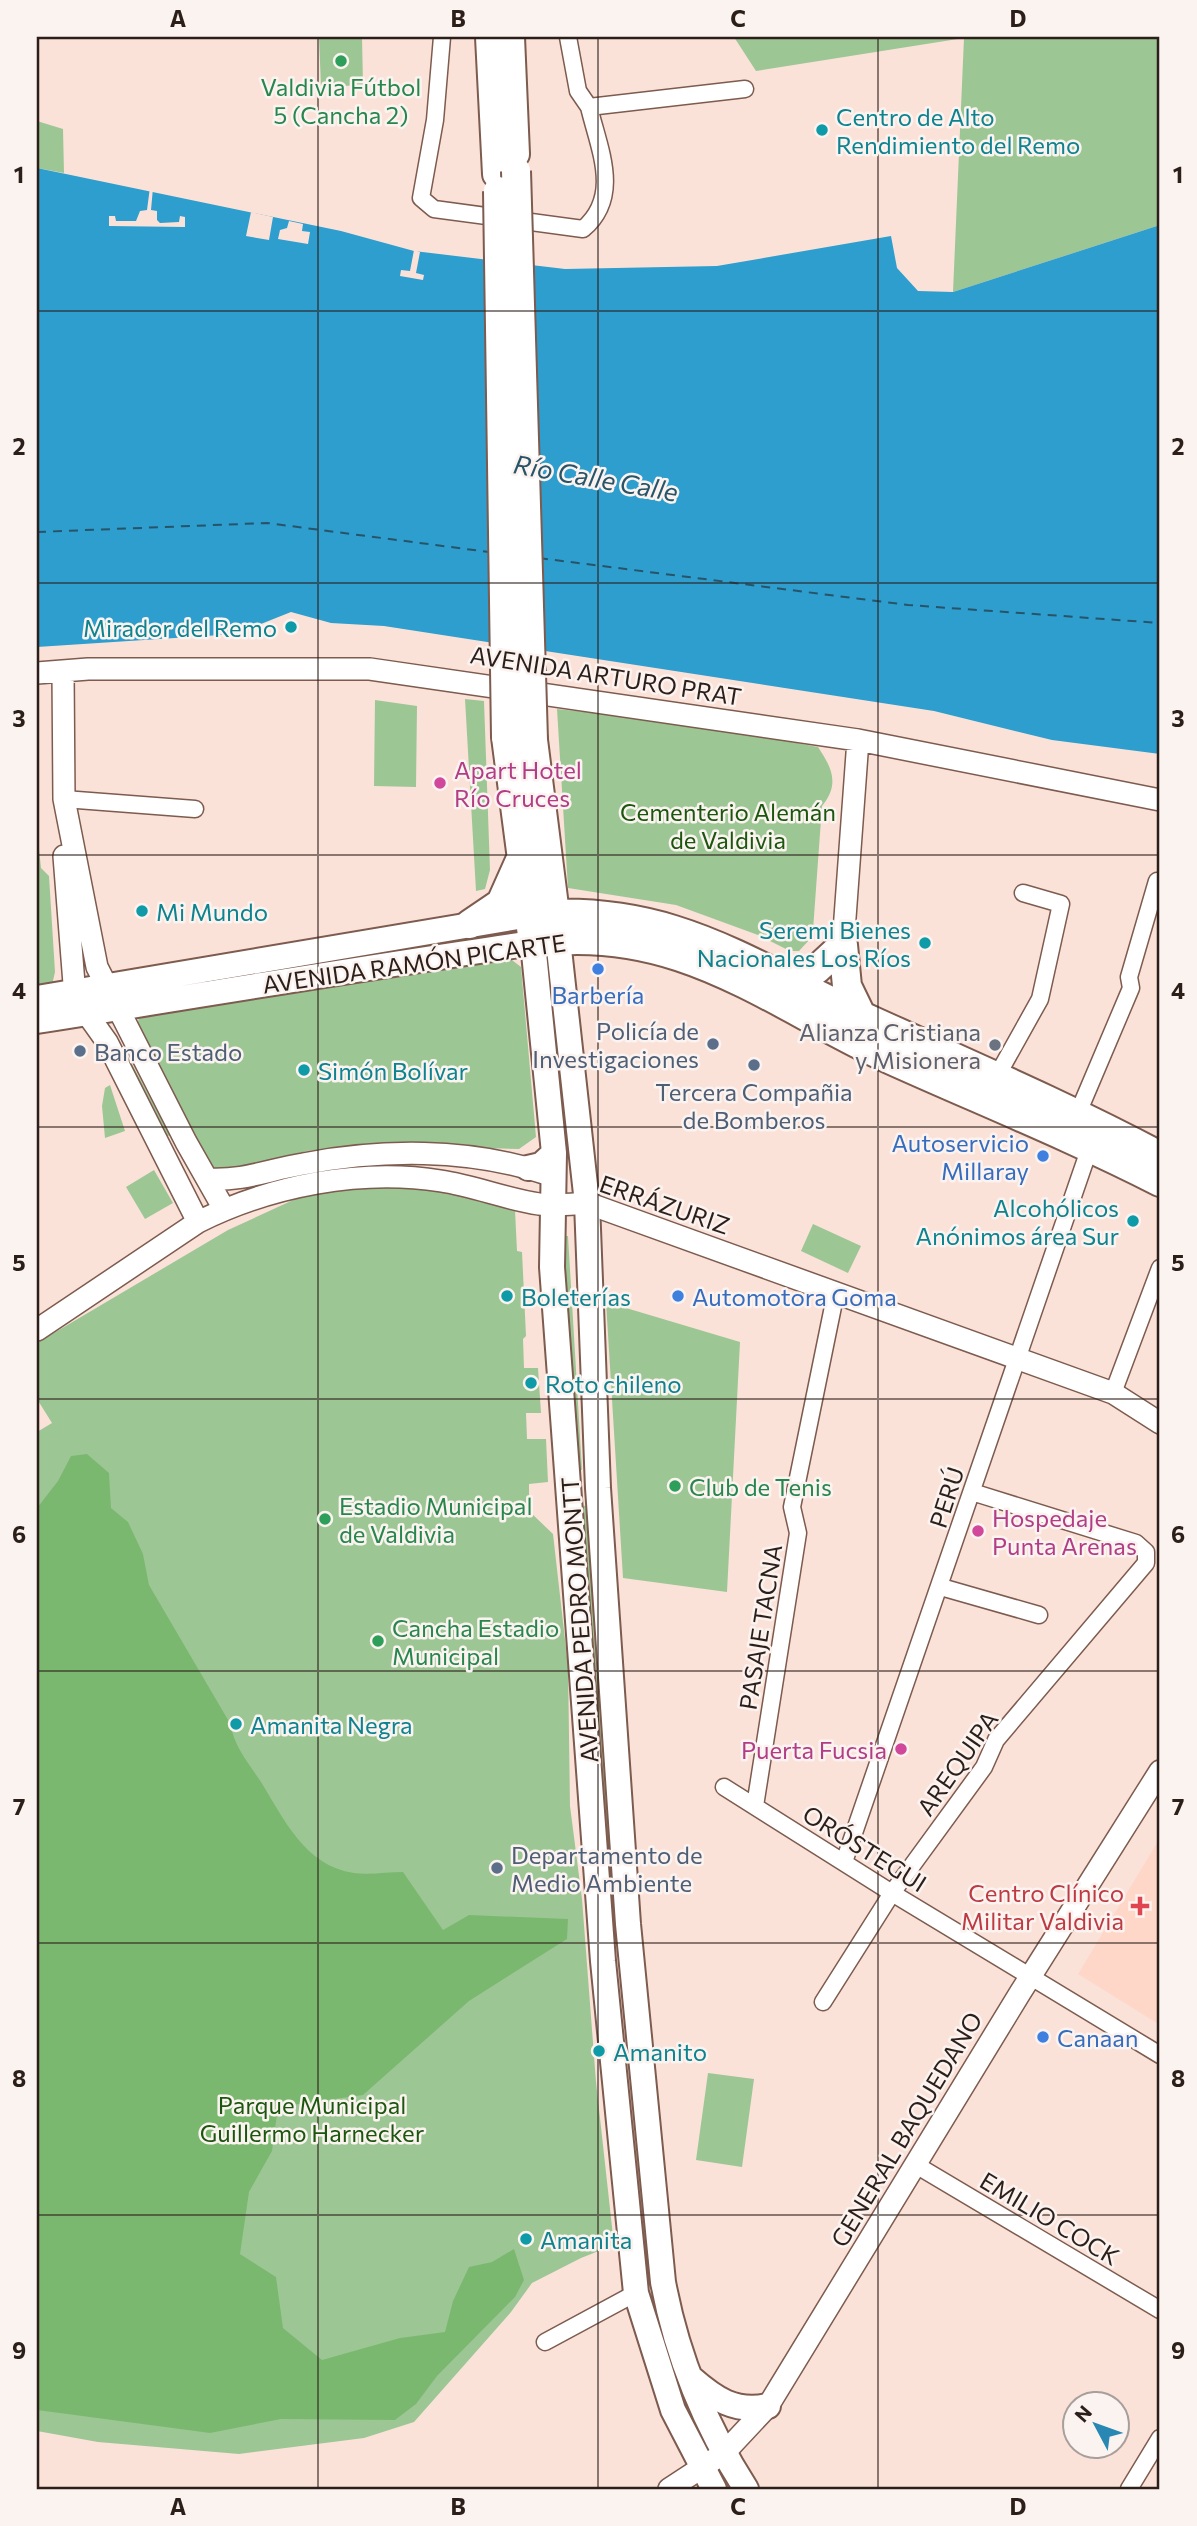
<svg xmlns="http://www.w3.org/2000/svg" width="1197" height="2526" font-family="Commissioner,sans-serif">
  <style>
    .built { fill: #fed7c9 }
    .green { fill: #9dc695 }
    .forest { fill: #7bb86f }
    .water { fill: #2d9ece }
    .pier { fill: #fae2d9 }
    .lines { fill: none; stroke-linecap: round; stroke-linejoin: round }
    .ferry { stroke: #285469; stroke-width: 2; stroke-dasharray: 9 7; stroke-linecap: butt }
    .street-casing { stroke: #7d5b4e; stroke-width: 19 }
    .secondary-casing { stroke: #7d5b4e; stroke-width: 24 }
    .primary-casing { stroke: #7d5b4e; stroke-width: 28 }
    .highway-casing { stroke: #7d5b4e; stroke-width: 32 }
    .street { stroke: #fff; stroke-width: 16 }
    .secondary { stroke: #fff; stroke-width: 21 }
    .primary { stroke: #fff; stroke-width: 24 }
    .highway { stroke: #fff; stroke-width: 28 }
    .highway-bridge-casing { stroke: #7d5b4e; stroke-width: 32; stroke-linecap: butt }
    .highway-bridge { stroke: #fff; stroke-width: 28 }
    .grid { fill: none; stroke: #2c1e18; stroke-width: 2; stroke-opacity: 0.55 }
    .leisure-dot { fill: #2e9e5b; stroke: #fbf3f0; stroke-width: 2.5 }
    .culture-dot { fill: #0f9aa8; stroke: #fbf3f0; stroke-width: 2.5 }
    .hotel-dot { fill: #d1479c; stroke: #fbf3f0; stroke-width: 2.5 }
    .shop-dot { fill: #3f7fe0; stroke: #fbf3f0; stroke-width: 2.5 }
    .service-dot { fill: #5c6f8a; stroke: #fbf3f0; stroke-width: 2.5 }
    .worship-dot { fill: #6b7280; stroke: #fbf3f0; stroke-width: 2.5 }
    .health-dot { fill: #e0444e; stroke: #fbf3f0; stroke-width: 2.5 }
    .labels { text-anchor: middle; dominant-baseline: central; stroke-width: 5; stroke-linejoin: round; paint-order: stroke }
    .leisure-label { font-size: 24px; fill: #27864d; stroke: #fbf3f0; text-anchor: start }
    .culture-label { font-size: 24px; fill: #0d838f; stroke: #fbf3f0; text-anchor: start }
    .street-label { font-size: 24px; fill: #2c1e18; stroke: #fbf3f0 }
    .hotel-label { font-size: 24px; fill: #b23c85; stroke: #fbf3f0; text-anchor: start }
    .park-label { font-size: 24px; fill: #1a560d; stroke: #fbf3f0 }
    .shop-label { font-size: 24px; fill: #366cbe; stroke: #fbf3f0; text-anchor: start }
    .service-label { font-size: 24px; fill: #4e5e75; stroke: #fbf3f0; text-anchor: start }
    .worship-label { font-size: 24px; fill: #5b616d; stroke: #fbf3f0; text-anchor: end }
    .health-label { font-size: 24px; fill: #be3a42; stroke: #fbf3f0; text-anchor: end }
    .water-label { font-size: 26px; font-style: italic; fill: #285469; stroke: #fbf3f0 }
    .neatline { fill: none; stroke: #2c1e18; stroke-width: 2.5 }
    .grid-label { font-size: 23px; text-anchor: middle; font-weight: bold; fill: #2c1e18 }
  </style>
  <rect width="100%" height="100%" fill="#fae2d9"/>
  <path class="built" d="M1160 1838V2025L1078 1974Z"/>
  <path class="green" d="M319 37H362L363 85 321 87Z
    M734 37H1160V225L953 292 964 38 756 71Z
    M37 121 63 129 64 173 37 168Z
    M465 699 484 701 490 870 485 889 476 891Z
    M375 700 417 706 416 787 374 786Z
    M557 709 690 723 818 747C832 768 840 784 822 806L813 930 810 939 799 951H790L758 935 676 905 568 888Z
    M37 830 41 868 49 876 55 972 52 985 37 986Z
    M508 957 521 967 536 1137 519 1149 368 1145 306 1151 234 1175 209 1169 137 1025 140 1014Z
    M123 1047 170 1135 164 1138 118 1050Z
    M110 1085 125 1131 105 1138 102 1106 105 1088Z
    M154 1170 173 1203 145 1219 126 1187Z
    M429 1183 515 1210 517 1251 522 1252 526 1336 523 1339 524 1368H538L541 1413H526L527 1439H546L548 1482 529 1484V1511L553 1534 568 1666 570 1806 582 1899 596 2082 614 2245 581 2258 532 2283 511 2312 414 2422 364 2438 239 2454 98 2442 37 2431V1432L52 1423 37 1399V1343L228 1230 315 1190Z
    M813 1224 861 1246 848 1273 801 1251Z
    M559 1236H568L582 1470 578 1469Z
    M606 1302 740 1342 727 1592 623 1578Z
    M587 1505 590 1510 612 1877 609 1888 581 1507Z
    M708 2073 754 2079 742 2167 696 2160Z"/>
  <path class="forest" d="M87 1454 109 1473 111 1508 128 1522 143 1554 149 1585 231 1725C233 1745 250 1765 261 1782 284 1819 305 1866 354 1873 370 1875 387 1872 403 1872L443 1930 469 1915 568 1919 567 1939 469 2001 363 2095 278 2107 272 2151 249 2192 240 2254 276 2277 283 2328 322 2360 400 2338 445 2332 453 2301 469 2267 492 2262 514 2249 524 2280 515 2297 437 2376 416 2404 395 2420 281 2419 210 2433 37 2410V1508L58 1481 71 1456Z"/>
  <path class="water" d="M37 168 341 231 414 251 565 269 717 266 891 236 897 268 918 291 953 292 1160 225V754L1052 740 934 711 384 626 331 623 291 612 236 634 37 647Z"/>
  <path class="pier" d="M150 187 153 188 151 210 157 211V220L160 223 179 222 180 216 185 217V227L109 226V216H115L116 221H136L140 211 147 210Z
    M251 212 273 217 269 240 246 236Z
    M289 221 303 224 302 231 310 232 308 244 278 239 280 230 287 228Z
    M414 250 420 252 416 273 424 275 423 280 400 276 401 270 410 271Z"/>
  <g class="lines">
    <path class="ferry" d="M37 532 267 523 489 552
      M539 558 908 605 1160 623"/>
    <g class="street-casing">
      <path id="street" d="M442 37 435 120 421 198 434 209 583 229C622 196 599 149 589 107
        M568 37 578 91 589 107 745 89
        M64 799 195 809
        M997 1076 1040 999 1061 904 1023 893
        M1078 1113 1131 988 1129 977 1157 881
        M1113 1393 1160 1268
        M941 1587 1039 1615
        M724 1787 892 1893 1160 2055
        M755 1806 798 1533 792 1507 836 1292
        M844 1862 1090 1147
        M823 2002 892 1893 984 1767 996 1740 1146 1563V1552L1136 1543 972 1492
        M916 2165 1160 2310
        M545 2342 636 2293
        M1129 2489 1160 2438"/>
    </g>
    <g class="secondary-casing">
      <path id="secondary" d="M63 671 64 799 97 967 186 1142 224 1209
        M37 673 88 669H370L858 740 1160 800
        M64 856 74 984 87 1014 107 1042 198 1222
        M839 960 843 945 858 740
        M207 1179C245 1181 267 1170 303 1164 381 1149 467 1148 544 1173
        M37 1330 198 1222C270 1186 360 1168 441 1181 474 1186 506 1199 539 1204 555 1206 571 1204 587 1203L1113 1393 1160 1423
        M669 2489 724 2453 768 2406 1020 1993 1160 1771"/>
    </g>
    <g class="primary-casing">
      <path id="primary" d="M558 940 587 1203 598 1488 628 1924 663 2282C677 2357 705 2425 746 2489
        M37 998 530 915
        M37 1021C202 995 367 967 533 943L554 1153 552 1267 603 1961 636 2293 673 2410 714 2489
        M528 1168 541 1165 554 1153
        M691 2378C715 2399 735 2413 768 2406"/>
    </g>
    <g class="highway-casing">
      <path id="highway" d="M490 37 497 174
        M510 37 515 154
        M506 737 533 943C678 923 767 1002 889 1059 980 1100 1072 1137 1160 1182
        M533 740 557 930
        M530 915C675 903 750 966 873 1021 970 1065 1066 1106 1160 1156
        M470 924 501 903 522 856
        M843 945 847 986 861 1015
        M786 978 817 969 843 945"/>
    </g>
    <use href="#street" class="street"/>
    <use href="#secondary" class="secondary"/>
    <use href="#primary" class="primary"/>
    <use href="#highway" class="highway"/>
    <g class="highway-bridge-casing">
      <path id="highway-bridge" d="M516 171 533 740
        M498 191 506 737"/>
    </g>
    <use href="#highway-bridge" class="highway-bridge"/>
  </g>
  <path class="grid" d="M318 37V2489M598 37V2489M878 37V2489M37 311H1160M37 583H1160M37 855H1160M37 1127H1160M37 1399H1160M37 1671H1160M37 1943H1160M37 2215H1160"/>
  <g class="leisure-dot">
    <circle cx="341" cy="61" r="7"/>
    <circle cx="675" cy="1486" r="7"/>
    <circle cx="325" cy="1519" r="7"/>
    <circle cx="378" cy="1641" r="7"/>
  </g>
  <g class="culture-dot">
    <circle cx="822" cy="130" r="7"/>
    <circle cx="291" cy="627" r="7"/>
    <circle cx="142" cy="911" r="7"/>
    <circle cx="925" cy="943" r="7"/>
    <circle cx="304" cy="1070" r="7"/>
    <circle cx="1133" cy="1221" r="7"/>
    <circle cx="507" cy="1296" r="7"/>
    <circle cx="531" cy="1383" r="7"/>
    <circle cx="236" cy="1724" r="7"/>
    <circle cx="599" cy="2051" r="7"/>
    <circle cx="526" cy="2239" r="7"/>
  </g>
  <g class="hotel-dot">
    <circle cx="440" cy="783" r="7"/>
    <circle cx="978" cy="1531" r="7"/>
    <circle cx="901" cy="1749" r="7"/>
  </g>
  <g class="shop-dot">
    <circle cx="598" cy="969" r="7"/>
    <circle cx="1043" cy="1156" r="7"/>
    <circle cx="678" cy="1296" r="7"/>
    <circle cx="1043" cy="2037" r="7"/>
  </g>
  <g class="service-dot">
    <circle cx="713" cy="1044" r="7"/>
    <circle cx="80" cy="1051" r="7"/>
    <circle cx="754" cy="1065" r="7"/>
    <circle cx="497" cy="1868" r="7"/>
  </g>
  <circle class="worship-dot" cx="995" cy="1045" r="7"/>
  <path class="health-dot" d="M1136.5 1895.5h7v7h7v7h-7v7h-7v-7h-7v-7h7z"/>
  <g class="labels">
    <g class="leisure-label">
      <text x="341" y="86" text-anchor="middle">Valdivia Fútbol<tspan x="341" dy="28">5 (Cancha 2)</tspan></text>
      <text x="689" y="1486">Club de Tenis</text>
      <text x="339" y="1505">Estadio Municipal<tspan x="339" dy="28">de Valdivia</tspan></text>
      <text x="392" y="1627">Cancha Estadio<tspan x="392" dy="28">Municipal</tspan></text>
    </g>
    <g class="culture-label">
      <text x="836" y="116">Centro de Alto<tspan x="836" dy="28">Rendimiento del Remo</tspan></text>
      <text x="277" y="627" text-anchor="end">Mirador del Remo</text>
      <text x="156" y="911">Mi Mundo</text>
      <text x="911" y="929" text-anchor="end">Seremi Bienes<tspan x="911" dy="28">Nacionales Los Ríos</tspan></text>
      <text x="318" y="1070">Simón Bolívar</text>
      <text x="1119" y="1207" text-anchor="end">Alcohólicos<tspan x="1119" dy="28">Anónimos área Sur</tspan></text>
      <text x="521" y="1296">Boleterías</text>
      <text x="545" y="1383">Roto chileno</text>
      <text x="250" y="1724">Amanita Negra</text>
      <text x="613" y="2051">Amanito</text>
      <text x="540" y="2239">Amanita</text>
    </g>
    <g class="street-label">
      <text transform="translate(606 675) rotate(9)">AVENIDA ARTURO PRAT</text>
      <text transform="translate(414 963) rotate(-8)">AVENIDA RAMÓN PICARTE</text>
      <text transform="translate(665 1204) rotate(19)">ERRÁZURIZ</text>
      <text transform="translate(946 1497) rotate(-72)">PERÚ</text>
      <text transform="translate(579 1620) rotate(-94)">AVENIDA PEDRO MONTT</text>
      <text transform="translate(760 1627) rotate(-81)">PASAJE TACNA</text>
      <text transform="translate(957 1763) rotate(-55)">AREQUIPA</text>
      <text transform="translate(865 1848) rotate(32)">ORÓSTEGUI</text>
      <text transform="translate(906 2129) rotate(-59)">GENERAL BAQUEDANO</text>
      <text transform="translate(1050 2218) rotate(31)">EMILIO COCK</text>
    </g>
    <g class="hotel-label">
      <text x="454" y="769">Apart Hotel<tspan x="454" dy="28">Río Cruces</tspan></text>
      <text x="992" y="1517">Hospedaje<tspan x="992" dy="28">Punta Arenas</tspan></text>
      <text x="887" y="1749" text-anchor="end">Puerta Fucsia</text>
    </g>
    <g class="park-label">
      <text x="728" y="811">Cementerio Alemán<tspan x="728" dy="28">de Valdivia</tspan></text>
      <text x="312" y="2104">Parque Municipal<tspan x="312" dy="28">Guillermo Harnecker</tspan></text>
    </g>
    <g class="shop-label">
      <text x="598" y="994" text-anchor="middle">Barbería</text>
      <text x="1029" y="1142" text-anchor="end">Autoservicio<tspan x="1029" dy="28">Millaray</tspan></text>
      <text x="692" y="1296">Automotora Goma</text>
      <text x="1057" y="2037">Canaan</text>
    </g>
    <g class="service-label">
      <text x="699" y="1030" text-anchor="end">Policía de<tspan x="699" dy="28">Investigaciones</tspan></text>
      <text x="94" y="1051">Banco Estado</text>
      <text x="754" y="1091" text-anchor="middle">Tercera Compañia<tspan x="754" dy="28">de Bomberos</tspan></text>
      <text x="511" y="1854">Departamento de<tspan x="511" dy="28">Medio Ambiente</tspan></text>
    </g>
    <g class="worship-label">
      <text x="981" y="1031">Alianza Cristiana<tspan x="981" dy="28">y Misionera</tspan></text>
    </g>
    <g class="health-label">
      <text x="1124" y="1892">Centro Clínico<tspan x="1124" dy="28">Militar Valdivia</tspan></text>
    </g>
    <g class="water-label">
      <text transform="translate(596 477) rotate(10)">Río Calle Calle</text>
    </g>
  </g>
  <rect width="1197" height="2526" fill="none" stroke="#fbf3f0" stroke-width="77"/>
  <g transform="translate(1096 2425) rotate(311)"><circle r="33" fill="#fbf3f0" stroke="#a89e9a" stroke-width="2"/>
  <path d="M0-5L12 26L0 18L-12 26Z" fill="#2888b3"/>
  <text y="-10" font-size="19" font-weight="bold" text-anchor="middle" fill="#2c1e18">N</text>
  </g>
  <rect x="38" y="38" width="1120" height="2450" class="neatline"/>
  <g class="grid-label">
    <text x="178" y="27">A</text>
    <text x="458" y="27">B</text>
    <text x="738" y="27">C</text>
    <text x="1018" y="27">D</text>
    <text x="19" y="183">1</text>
    <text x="1178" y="183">1</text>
    <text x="19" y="455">2</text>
    <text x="1178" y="455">2</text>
    <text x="19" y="727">3</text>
    <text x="1178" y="727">3</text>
    <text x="19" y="999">4</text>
    <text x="1178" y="999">4</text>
    <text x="19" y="1271">5</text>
    <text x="1178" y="1271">5</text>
    <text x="19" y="1543">6</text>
    <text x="1178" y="1543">6</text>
    <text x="19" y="1815">7</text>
    <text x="1178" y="1815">7</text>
    <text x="19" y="2087">8</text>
    <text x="1178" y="2087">8</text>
    <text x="19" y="2359">9</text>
    <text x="1178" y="2359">9</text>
    <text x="178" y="2515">A</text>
    <text x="458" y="2515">B</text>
    <text x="738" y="2515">C</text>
    <text x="1018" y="2515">D</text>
  </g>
</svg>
